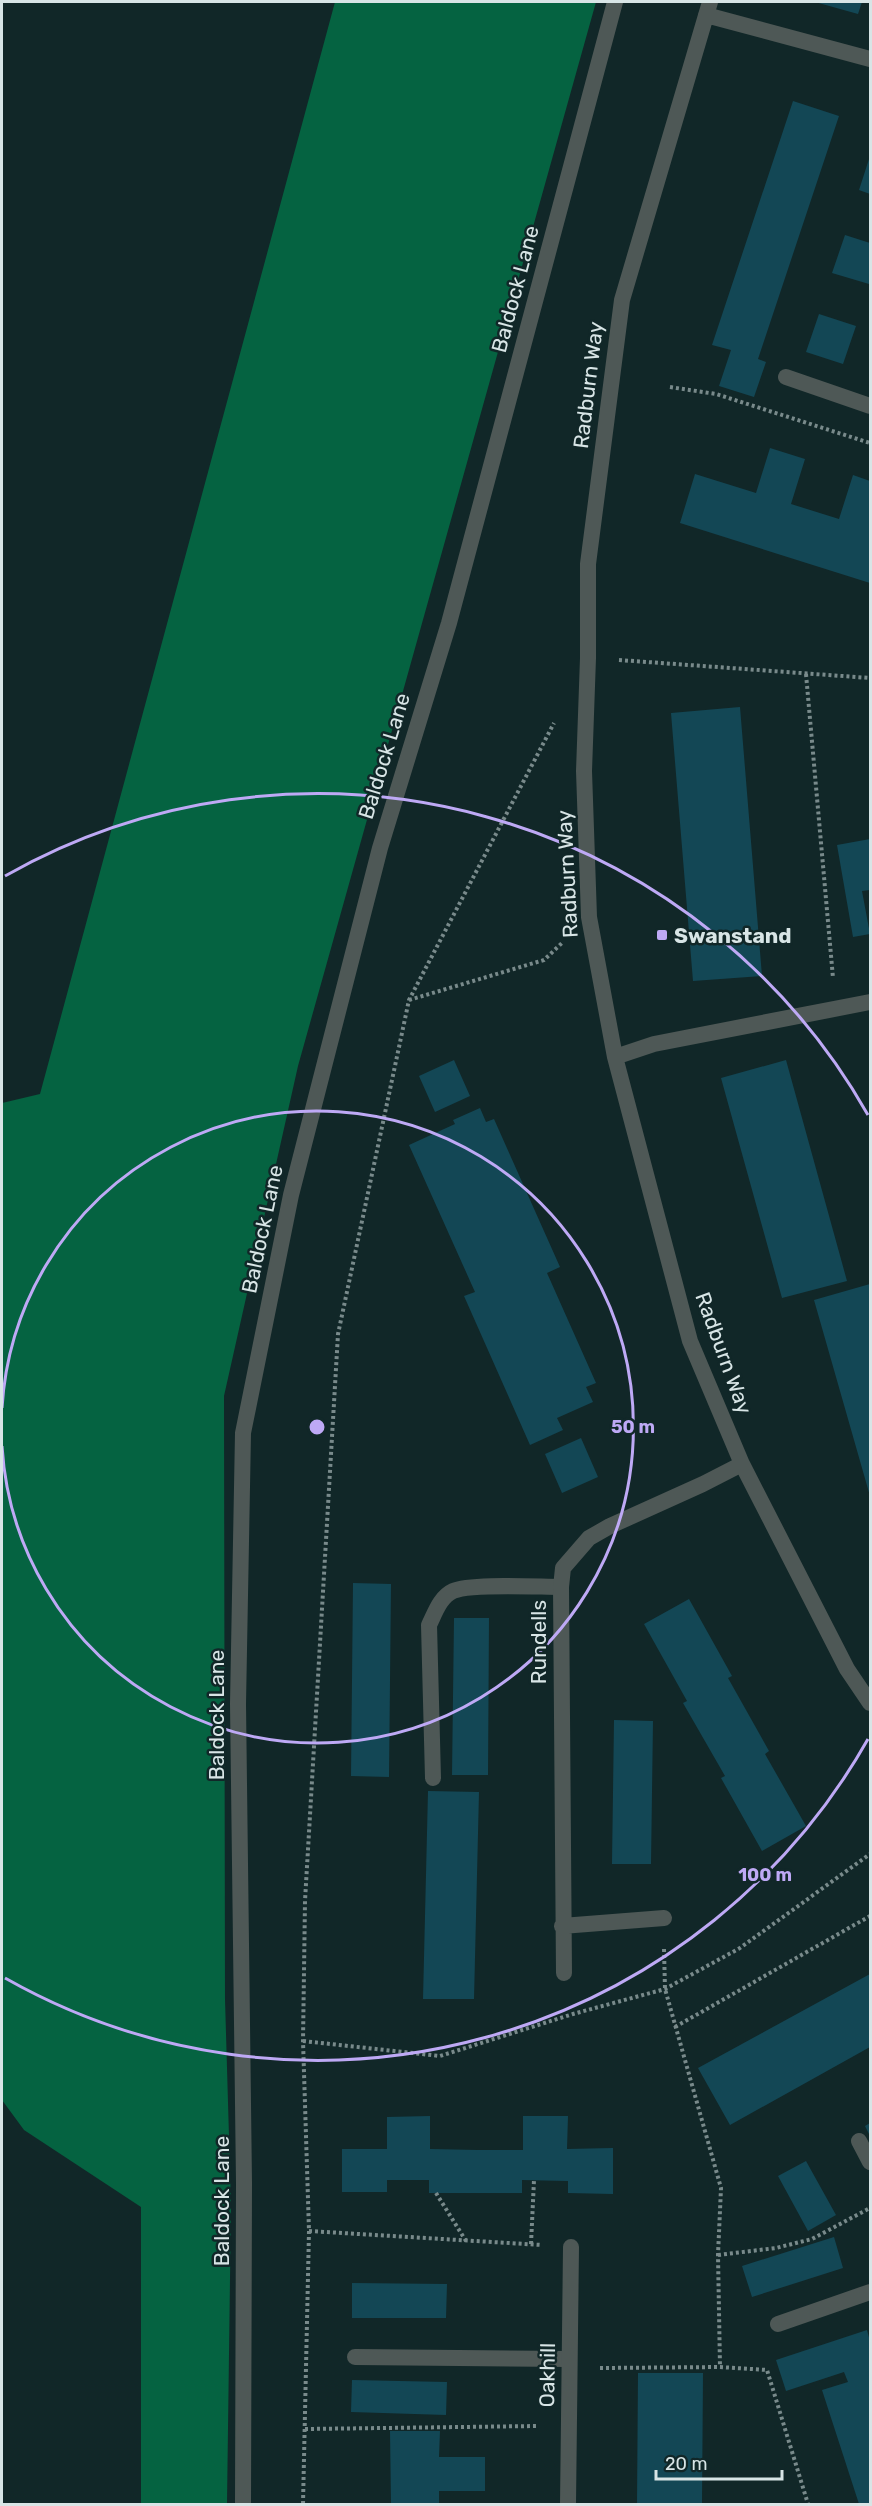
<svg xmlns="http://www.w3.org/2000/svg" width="872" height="2506" font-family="Rubik,sans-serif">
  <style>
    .forest { fill: #056341 }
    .building { fill: #134755 }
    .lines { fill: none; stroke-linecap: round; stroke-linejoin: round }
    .path { stroke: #798a8b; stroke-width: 4; stroke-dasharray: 3 3; stroke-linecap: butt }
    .service { stroke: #4e5856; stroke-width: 16 }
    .minor { stroke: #4e5856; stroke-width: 16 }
    .tertiary { stroke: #4e5856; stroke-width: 16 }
    .ring { fill: none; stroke: #bea9f5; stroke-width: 3 }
    .poi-dot { fill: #bea9f5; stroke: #112728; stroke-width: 2 }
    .labels { text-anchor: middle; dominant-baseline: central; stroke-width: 5; stroke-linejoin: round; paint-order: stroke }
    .street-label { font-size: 21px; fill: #d8e5e6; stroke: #112728 }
    .poi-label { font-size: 21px; font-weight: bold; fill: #d8e5e6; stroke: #112728; text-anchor: start }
    .centre { fill: #bea9f5; stroke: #112728; stroke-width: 3 }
    .ring-label { font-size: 18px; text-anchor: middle; font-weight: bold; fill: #bea9f5; stroke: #112728; stroke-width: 5; stroke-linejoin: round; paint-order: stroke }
  </style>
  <rect width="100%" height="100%" fill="#112728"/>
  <path class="forest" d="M335 2H596L298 1066 224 1396 225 1999 231 2205 227 2504H141V2207L24 2130 2 2100V1103L40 1094Z"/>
  <path class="building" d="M815 2H862L858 14Z
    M793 101 839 116 758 359 766 362 754 397 719 386 731 350 712 345Z
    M870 156V194L859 190Z
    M845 235 870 243 869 284 832 273Z
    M819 314 856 326 843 364 806 352Z
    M770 448 805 459 791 504 839 519 853 475 870 481V583L680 523 695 474 756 493Z
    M740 707 762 976 693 981 671 713Z
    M870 839V890L862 891 870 934 853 937 837 845Z
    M454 1060 470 1096 435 1112 419 1076Z
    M786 1060 847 1281 782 1298 721 1078Z
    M480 1108 486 1122 494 1119 560 1267 547 1273 596 1383 586 1387 593 1402 557 1418 563 1430 530 1445 464 1296 475 1292 409 1145 455 1124 453 1120Z
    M870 1284V1496L814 1300Z
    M581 1438 598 1477 562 1493 545 1454Z
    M353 1583 391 1584 389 1777 351 1776Z
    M689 1599 732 1676 728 1678 769 1751 765 1754 806 1826 762 1851 721 1778 725 1776 683 1703 687 1701 644 1624Z
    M454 1618H489L488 1775H452Z
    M614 1720 653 1721 651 1864H612Z
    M428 1791 479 1792 474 1999H423Z
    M870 1974V2047L730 2125 698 2068Z
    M430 2116V2149L478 2150H523V2116H568L567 2149 613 2148V2194L568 2193V2181L522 2180V2193H429V2180H387V2192H342V2149H387V2117Z
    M870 2123V2136L865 2126Z
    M806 2161 836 2215 808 2231 778 2176Z
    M834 2237 843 2268 752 2297 742 2266Z
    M352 2283 447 2284 446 2318H352Z
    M867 2330 870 2341V2504H859L822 2390 848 2382 844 2372 786 2391 776 2360Z
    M638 2373H703L702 2504H637Z
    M352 2380 447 2382 446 2415 351 2412Z
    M390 2431H440L439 2457H485V2491H439V2504H391Z"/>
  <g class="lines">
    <path class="path" d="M670 387 716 394 870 443
      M619 660 870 678
      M806 674 833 978
      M409 1000 544 960 563 942
      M664 1949 665 1989 721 2188 718 2255 720 2367
      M675 2027 870 1916
      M303 2041 440 2056 573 2014 665 1989 740 1948 870 1854
      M436 2193 466 2241
      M309 2231 542 2245
      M531 2244 534 2180
      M718 2255 776 2248 812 2239 870 2208
      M600 2368 720 2367 767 2370 808 2504
      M305 2429 538 2426
      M303 2504 309 2231 303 2041 305 1901 338 1334 409 1000 554 723"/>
    <path class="service" d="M433 1778 429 1625C435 1613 440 1597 453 1591 470 1583 538 1587 561 1587
      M859 2141 870 2162
      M778 2324 870 2292
      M355 2357 569 2359"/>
    <path class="minor" d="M710 2 622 300 588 564V658L584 771 589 917 615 1057 690 1341 742 1464 847 1669 870 1703
      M706 15 870 59
      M786 377 870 406
      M615 1057 654 1044 870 1002
      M562 1926 664 1918
      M564 1973 561 1587 563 1568 589 1538 610 1526 703 1484 742 1464
      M568 2504 571 2247"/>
    <path class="tertiary" d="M243 2504 244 2183 238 1704 243 1433 291 1195 380 848 449 623 615 2"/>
  </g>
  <g class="ring">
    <path d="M2 1408A316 316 0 1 1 2 1446"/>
    <path d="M868 1739A633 633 0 0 1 5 1978M5 876A633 633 0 0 1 868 1115"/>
  </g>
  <rect class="poi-dot" x="656" y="929" width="12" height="12" rx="3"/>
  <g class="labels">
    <g class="street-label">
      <text transform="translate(515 289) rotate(-75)">Baldock Lane</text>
      <text transform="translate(588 385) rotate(-83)">Radburn Way</text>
      <text transform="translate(384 756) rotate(-73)">Baldock Lane</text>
      <text transform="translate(567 874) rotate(-93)">Radburn Way</text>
      <text transform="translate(262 1229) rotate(-78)">Baldock Lane</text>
      <text transform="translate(724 1353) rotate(70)">Radburn Way</text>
      <text transform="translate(538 1642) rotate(-90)">Rundells</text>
      <text transform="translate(216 1715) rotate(-90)">Baldock Lane</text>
      <text transform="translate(221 2201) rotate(-90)">Baldock Lane</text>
      <text transform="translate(547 2375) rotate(-89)">Oakhill</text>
    </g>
    <g class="poi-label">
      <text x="674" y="935">Swanstand</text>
    </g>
  </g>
  <circle cx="317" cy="1427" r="9" class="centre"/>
  <g class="ring-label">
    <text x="633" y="1433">50 m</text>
    <text x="765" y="1881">100 m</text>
  </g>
  <rect width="872" height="2506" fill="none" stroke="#d8e5e6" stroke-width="6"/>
  <path d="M656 2470v9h126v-9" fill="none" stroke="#d8e5e6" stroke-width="3"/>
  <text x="665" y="2470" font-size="18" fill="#d8e5e6" stroke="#112728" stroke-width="4.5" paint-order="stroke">20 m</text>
</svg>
